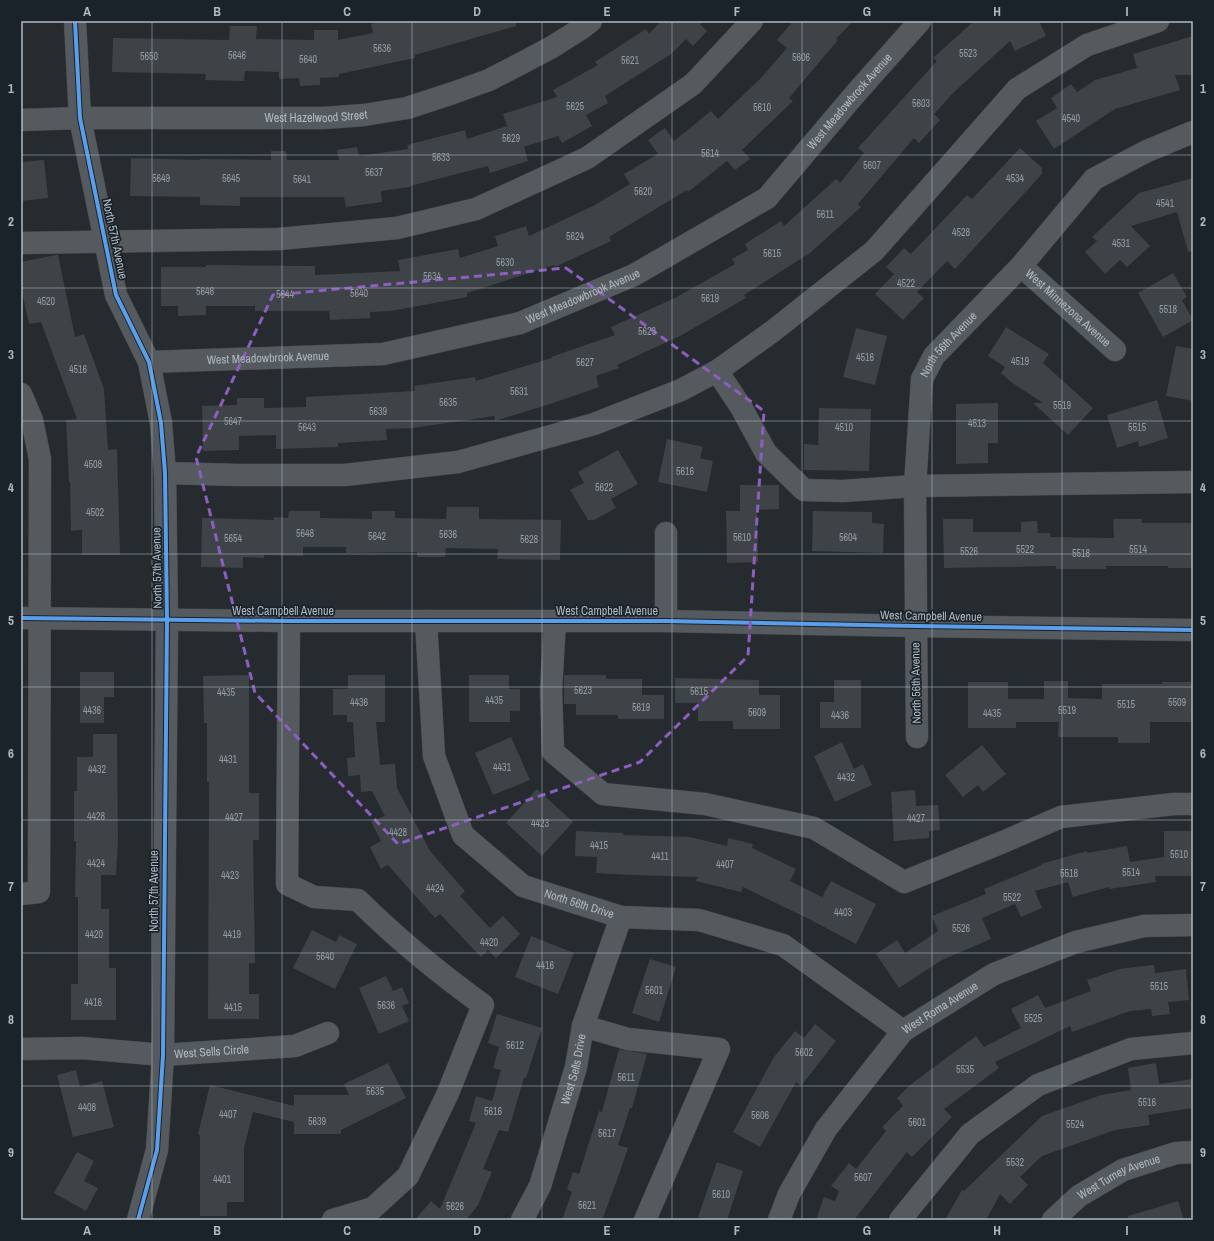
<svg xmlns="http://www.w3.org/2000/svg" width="1214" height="1241" font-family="'Archivo Narrow',sans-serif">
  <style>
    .building { fill: #3e4347 }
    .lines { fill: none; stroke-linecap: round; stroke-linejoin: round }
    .minor-casing { stroke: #44474b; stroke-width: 23 }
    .minor { stroke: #555a5f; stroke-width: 22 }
    .cycleway-casing { stroke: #1b232a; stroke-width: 6 }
    .cycleway { stroke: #5a9eea; stroke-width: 4 }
    .marked { fill: none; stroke: #8e5dc0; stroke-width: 3; stroke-dasharray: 8 5; stroke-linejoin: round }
    .grid { fill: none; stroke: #b0b9c2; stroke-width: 1; stroke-opacity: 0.55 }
    .labels { text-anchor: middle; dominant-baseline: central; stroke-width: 3.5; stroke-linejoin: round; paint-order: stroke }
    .number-label { font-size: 10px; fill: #949ca3 }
    .street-label { font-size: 12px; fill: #b0b9c2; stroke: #1b232a }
    .neatline { fill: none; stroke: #b0b9c2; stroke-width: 1.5 }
    .grid-label { font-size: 13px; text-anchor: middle; font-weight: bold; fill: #b0b9c2 }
  </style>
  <rect width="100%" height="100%" fill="#262b30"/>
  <path class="building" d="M384 21H516V26L415 55V58L339 74V77L320 78V85L300 86 299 78 279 79V72L245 71 244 81 205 80 206 74 112 72 113 38 229 40 230 26H257L256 39 314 40V30H338V40L373 33 371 24Z
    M661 21H703L700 24 707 31 693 46 686 39 671 54 605 96 608 103 586 115 592 126 562 143 558 136 524 147 528 161 490 173 488 166 410 186V187L381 191 382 202 346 207 344 197H240V206L200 205V197L130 196 131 158 200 160V159L271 160V151H286L287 160H339L337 150 357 147 359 156 408 149 407 145 465 130 467 139 507 126 503 114 557 97 553 90 598 65 595 62 646 29 649 34Z
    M793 21H853L836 39 838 40 789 98 793 101 742 150 750 159 735 170 727 161 688 192 687 190 609 237 611 241 555 267 554 265 467 293V297L391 311 370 312V318L330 320 329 311H255V306H206V315L178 316V306H161V267H206V265L315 266V275L400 271 398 260 458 249 460 258 498 246 495 236 526 226 529 236 593 206 630 184 624 174 658 154 648 140 665 128 674 141 711 111 718 119 762 77 787 48 777 40Z
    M974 21H1039L1046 36 1015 51 1010 41 953 93 934 114 940 120 919 143 914 138 858 204 861 207 810 253 744 295 746 298 680 336 617 365 619 368 596 376 599 387 553 403 495 421 494 416 413 428 386 429 387 440 338 443V447L276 449V435L239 436V450L203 451 202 406 237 405V398H264V408L306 407V397L415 391 414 386 475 377 476 381 552 358 551 357 615 335 611 327 675 298 735 264 732 259 748 250 745 244 781 221 784 226 836 179 840 183 864 153 858 148 937 61 933 58Z
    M1193 36V75H1175L1180 90 1115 109 1054 149 1036 121 1057 108 1051 98 1071 84 1077 92 1095 80 1137 68 1133 54Z
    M1020 148 1042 168V174L955 269 947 261 917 292 924 298 903 320 875 294 894 274 886 267 904 248 911 254 967 195 972 199Z
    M44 160 48 198 21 201V162Z
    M1193 178V251L1188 252 1177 212 1131 226 1150 246 1127 267 1120 260 1105 274 1085 252 1097 241 1092 237 1139 193Z
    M56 255H58L75 337 84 334 104 389 108 450 117 449 120 555H82V530L71 531 70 482H69L66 420 77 419 41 322 29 324 21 287V262Z
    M1173 273 1187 297 1182 300 1193 320 1163 337 1138 293Z
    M1006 327 1049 354 1043 363 1093 408 1068 435 1033 403H1043L1011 382 1001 373 1005 367 988 356Z
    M856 328 887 336 875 385 843 377Z
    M1176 346 1193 349V401L1166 396Z
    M1157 400 1168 438 1139 447 1138 441 1117 448 1107 415Z
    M998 403V443H988V463L956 464V404Z
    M819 408 871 409 869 471 804 470V444L818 445Z
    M667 439 703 447 700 458 713 461 707 492 658 482Z
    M618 450 638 484 611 499 616 508 594 520H588L570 490 584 483 578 472Z
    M740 485H779V509L757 510 758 562 727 563 726 511H740Z
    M447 507H479V519L561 520 560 560 497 559 498 549 446 548 445 557H417V552L346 553V547H303V556L264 555V558L243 557V568L201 567 202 518 274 520V517L288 518 289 511H320V518L372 519V511H395V518L446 519Z
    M813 511 872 512V523L884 524 883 553 812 551Z
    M943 519H973V532H1021V522L1037 521 1038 533H1050V537L1114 538 1113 519H1142V523H1193V568H1168V566H1106V569H1056V566L944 568Z
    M80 672H114V697H104V723H80Z
    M249 675V793H259V840H253L255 963H249V994H259V1019H208L209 782H207V723H204L203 676Z
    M348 675H385V722H376L380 765 395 764 397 788 430 851 465 891 460 896 490 928 503 916 520 934 496 958 488 950 481 957 440 914 435 918 388 865 381 869 370 847 381 841 371 822 385 816 372 791 361 792 360 775 348 776 347 758 355 757 353 722H347V715H333V689H348Z
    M469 675H509V689H520V711H510V722H469Z
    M564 675H606V679H642V695H664V719H618V715H576V704H564Z
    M675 678 759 680V695H780V729H733V721H698V703H675Z
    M834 680H861V728H820V702H834Z
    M1044 681H1068V698L1102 699V684H1162V682H1193V722H1150V743H1118V737H1058L1059 722H1016V728H968V682H1008V699H1044Z
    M93 734H117L118 841 116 875H101V909H109V968H116V1020H71V984H78V897H75L76 841H74V791H77V757H93Z
    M511 737 530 780 493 795 475 753Z
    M842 742 854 769 863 764 872 785 835 802 814 756Z
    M982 745 1006 774 983 792 978 785 963 797 945 775Z
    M537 789 573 822 542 856 506 823Z
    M915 790 916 806 938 805 940 830 929 831V838L894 841 891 792Z
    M576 831 623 833V835L690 837 727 846 728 838 753 844 752 848 796 869 790 881 822 897 831 881 876 904 856 944 811 920 743 887 741 892 696 881 698 877 634 875 596 873 597 857 575 856Z
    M1164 831H1193V876H1155L1156 882 1109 889V887L1073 897 1068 882 1035 891 1042 908 1021 917 1015 904 982 918 991 939 942 960 899 988 876 954 897 940 905 953 938 931 932 916 986 894 984 889 1042 865 1041 864 1087 851V853L1127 846 1130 862 1164 857Z
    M312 930 336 942 339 935 357 944 335 989 293 968Z
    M531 936 574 953 558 994 515 977Z
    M650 959 676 967 659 1022 632 1013Z
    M1154 965 1155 973 1186 969 1189 1000 1168 1002 1170 1014 1152 1016 1151 1009 1130 1011 1072 1032 1070 1026 995 1062 999 1068 944 1109 952 1117 912 1157 907 1152 854 1220H816L824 1197 835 1201 839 1191 831 1186 849 1163 856 1169 886 1131 882 1127 903 1106 897 1098 910 1085 976 1036 984 1047 1021 1028 1011 1009 1038 995 1045 1008 1091 991 1087 980 1119 969Z
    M386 976 393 991 402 987 409 1003 402 1006 409 1021 379 1034 359 988Z
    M497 1014 542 1028 526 1078H524L508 1132 499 1130 483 1169 492 1172 478 1205 466 1220H415L431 1201 440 1209 476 1123 469 1121 476 1096 492 1101 501 1070 493 1068 499 1047 488 1043Z
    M815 1024 836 1041 801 1086 796 1082 760 1147 733 1132 774 1057 795 1031 804 1038Z
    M619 1049 647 1054 632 1108H630L618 1145 628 1148 618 1177 602 1220H562L572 1192 567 1189 573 1172 579 1174 599 1111 602 1112Z
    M388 1063 406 1098 341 1130V1134H294V1122L253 1112 244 1148V1202H227V1216H200V1135L198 1134 210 1085 294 1106V1095H349L344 1084Z
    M1156 1063 1159 1084 1193 1079V1108L1148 1115 1150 1125 1115 1130 1042 1156 1020 1177 1028 1185 1010 1204 1000 1194 986 1220H945L962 1190 964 1191 1042 1116 1101 1095 1131 1090 1128 1068Z
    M76 1070 80 1087 102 1081 114 1127 73 1137 57 1075Z
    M77 1152 94 1161 84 1181 98 1188 86 1211 54 1193Z
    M717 1162 743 1171 727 1220H707L698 1217Z
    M1178 1201 1184 1220H1129L1128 1216Z"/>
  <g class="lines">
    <g class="minor-casing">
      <g id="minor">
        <path d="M75 21 80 118 116 295 149 362 161 423 165 473 167 620 163 1055 157 1150 138 1220"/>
        <path id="s1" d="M21 120 80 118H324L364 115 407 108 453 93 489 80 520 64 552 47 582 28 591 21"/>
        <path d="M21 243 279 239 397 228 476 209 587 158 693 84 752 21"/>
        <path id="s2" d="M1021 266 1115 350"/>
        <path id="s3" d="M149 362 383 354 520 323 634 275 767 198 856 93 920 21"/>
        <path d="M717 371 741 407 766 453 804 490 843 491 915 486 1193 482"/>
        <path d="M21 394 32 420 40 459 39 892 21 894"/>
        <path d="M165 473 238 475H345L458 462 594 424 681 390 717 371 773 331 874 251 1017 89 1087 45 1158 21"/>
        <path d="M666 533V621"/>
        <path d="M21 618 289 621H666L915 626 1193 630"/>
        <path d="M289 621 287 884 314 897 358 900C396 938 439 973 483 1005L448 1093 408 1176 373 1208 333 1220"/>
        <path id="s4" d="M426 621 434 756 463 835 523 886 621 917 699 920 783 945 903 1031"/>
        <path d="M555 621 551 690 553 752 603 794 705 804 814 828 904 882 1003 842 1061 817 1174 804H1193"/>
        <path id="s5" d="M917 737 915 486 922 379 934 356 1021 266 1094 179 1147 151 1193 132"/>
        <path d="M583 1026 628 1039 719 1049 645 1220"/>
        <path id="s6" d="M21 1049 82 1048 163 1055 295 1046 328 1033"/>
        <path id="s7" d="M522 1220 540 1186 576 1067 583 1026 621 917"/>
        <path id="s8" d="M779 1220 789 1194 826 1129 903 1031 994 974 1076 942 1144 926 1193 925"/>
        <path d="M900 1220 970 1134 1038 1085 1131 1049 1193 1043"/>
        <path id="s9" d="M1053 1220 1079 1196 1123 1170 1176 1153 1193 1152"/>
      </g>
    </g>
    <use href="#minor" class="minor"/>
    <g class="cycleway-casing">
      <path id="cycleway" d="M75 21 80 118 116 295 149 362 161 423 165 473 167 620 163 1055 157 1150 138 1220
        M21 618 289 621H666L915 626 1193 630"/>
    </g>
    <use href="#cycleway" class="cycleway"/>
  </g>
  <path class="marked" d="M566 268 764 411 748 656 640 762 398 844 255 693 196 457 273 295Z"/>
  <path class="grid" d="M152 21V1220M282 21V1220M412 21V1220M542 21V1220M672 21V1220M802 21V1220M932 21V1220M1062 21V1220M21 155H1193M21 288H1193M21 421H1193M21 554H1193M21 687H1193M21 820H1193M21 953H1193M21 1086H1193"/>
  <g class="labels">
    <g class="number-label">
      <text x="382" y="48">5636</text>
      <text x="968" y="53">5523</text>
      <text x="237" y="55">5646</text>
      <text x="149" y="56">5650</text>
      <text x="801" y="57">5606</text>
      <text x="308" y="59">5640</text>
      <text x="630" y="60">5621</text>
      <text x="921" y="103">5603</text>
      <text x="575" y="106">5625</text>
      <text x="762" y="107">5610</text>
      <text x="1071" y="118">4540</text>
      <text x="511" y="138">5629</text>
      <text x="710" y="153">5614</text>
      <text x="441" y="157">5633</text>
      <text x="872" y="165">5607</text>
      <text x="374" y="172">5637</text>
      <text x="161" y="178">5649</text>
      <text x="231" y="178">5645</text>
      <text x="1015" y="178">4534</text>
      <text x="302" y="179">5641</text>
      <text x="643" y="191">5620</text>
      <text x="1165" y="203">4541</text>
      <text x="825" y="214">5611</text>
      <text x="961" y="232">4528</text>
      <text x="575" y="236">5624</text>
      <text x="1121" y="243">4531</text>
      <text x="772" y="253">5615</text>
      <text x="505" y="262">5630</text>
      <text x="432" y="276">5634</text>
      <text x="906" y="283">4522</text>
      <text x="205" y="291">5648</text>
      <text x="359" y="293">5640</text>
      <text x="285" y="294">5644</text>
      <text x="710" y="298">5619</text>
      <text x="46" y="301">4520</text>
      <text x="1168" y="309">5518</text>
      <text x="647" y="331">5623</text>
      <text x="865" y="357">4516</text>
      <text x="1020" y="361">4519</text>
      <text x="585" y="362">5627</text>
      <text x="78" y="369">4516</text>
      <text x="519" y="391">5631</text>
      <text x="448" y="402">5635</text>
      <text x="1062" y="405">5519</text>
      <text x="378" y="411">5639</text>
      <text x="233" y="421">5647</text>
      <text x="977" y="423">4513</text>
      <text x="307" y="427">5643</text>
      <text x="844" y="427">4510</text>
      <text x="1137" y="427">5515</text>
      <text x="93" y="464">4508</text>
      <text x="685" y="471">5616</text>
      <text x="604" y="487">5622</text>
      <text x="95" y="512">4502</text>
      <text x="305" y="533">5648</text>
      <text x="448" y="534">5636</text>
      <text x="377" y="536">5642</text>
      <text x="742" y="537">5610</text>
      <text x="848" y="537">5604</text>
      <text x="233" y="538">5654</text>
      <text x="529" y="539">5628</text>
      <text x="1025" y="549">5522</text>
      <text x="1138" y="549">5514</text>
      <text x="969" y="551">5526</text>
      <text x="1081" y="553">5518</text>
      <text x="583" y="690">5623</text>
      <text x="699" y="691">5615</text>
      <text x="226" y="692">4435</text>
      <text x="494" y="700">4435</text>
      <text x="359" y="702">4436</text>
      <text x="1177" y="702">5509</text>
      <text x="1126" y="704">5515</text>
      <text x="641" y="707">5619</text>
      <text x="92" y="710">4436</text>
      <text x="1067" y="710">5519</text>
      <text x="757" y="712">5609</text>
      <text x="992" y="713">4435</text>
      <text x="840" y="715">4436</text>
      <text x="228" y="759">4431</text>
      <text x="502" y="767">4431</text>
      <text x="97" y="769">4432</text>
      <text x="846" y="777">4432</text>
      <text x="96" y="816">4428</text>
      <text x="234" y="817">4427</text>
      <text x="916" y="818">4427</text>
      <text x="540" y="823">4423</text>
      <text x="398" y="832">4428</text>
      <text x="599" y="845">4415</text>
      <text x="1179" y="854">5510</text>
      <text x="660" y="856">4411</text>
      <text x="96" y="863">4424</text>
      <text x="725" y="864">4407</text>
      <text x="1131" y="872">5514</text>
      <text x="1069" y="873">5518</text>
      <text x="230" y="875">4423</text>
      <text x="435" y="888">4424</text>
      <text x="1012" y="897">5522</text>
      <text x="843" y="912">4403</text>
      <text x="961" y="928">5526</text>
      <text x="94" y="934">4420</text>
      <text x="232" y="934">4419</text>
      <text x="489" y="942">4420</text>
      <text x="325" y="956">5640</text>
      <text x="545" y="965">4416</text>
      <text x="1159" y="986">5515</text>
      <text x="654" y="990">5601</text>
      <text x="93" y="1002">4416</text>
      <text x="386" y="1005">5636</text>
      <text x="233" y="1007">4415</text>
      <text x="1033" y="1018">5525</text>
      <text x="515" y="1045">5612</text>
      <text x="804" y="1052">5602</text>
      <text x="965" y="1069">5535</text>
      <text x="626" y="1077">5611</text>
      <text x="375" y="1091">5635</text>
      <text x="1147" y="1102">5516</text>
      <text x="87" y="1107">4408</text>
      <text x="493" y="1111">5616</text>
      <text x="228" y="1114">4407</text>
      <text x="760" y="1115">5606</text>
      <text x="317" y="1121">5639</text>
      <text x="917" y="1122">5601</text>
      <text x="1075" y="1124">5524</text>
      <text x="607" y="1133">5617</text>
      <text x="1015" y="1162">5532</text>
      <text x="863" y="1177">5607</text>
      <text x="222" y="1179">4401</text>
      <text x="721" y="1194">5610</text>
      <text x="587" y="1205">5621</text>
      <text x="455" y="1206">5626</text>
    </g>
    <g class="street-label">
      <text stroke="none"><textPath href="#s3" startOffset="779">West Meadowbrook Avenue</textPath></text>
      <text stroke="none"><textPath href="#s1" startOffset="295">West Hazelwood Street</textPath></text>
      <text transform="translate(115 239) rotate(78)">North 57th Avenue</text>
      <text stroke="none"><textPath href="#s3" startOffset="443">West Meadowbrook Avenue</textPath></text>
      <text stroke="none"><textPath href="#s2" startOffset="63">West Minnezona Avenue</textPath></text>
      <text stroke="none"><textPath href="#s5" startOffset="402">North 56th Avenue</textPath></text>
      <text stroke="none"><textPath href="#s3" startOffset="119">West Meadowbrook Avenue</textPath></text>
      <text transform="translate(157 568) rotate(-91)">North 57th Avenue</text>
      <text x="283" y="611">West Campbell Avenue</text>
      <text x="607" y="611">West Campbell Avenue</text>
      <text transform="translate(931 616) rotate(1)">West Campbell Avenue</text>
      <text transform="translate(916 683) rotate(-91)">North 56th Avenue</text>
      <text transform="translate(154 891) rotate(-90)">North 57th Avenue</text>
      <text stroke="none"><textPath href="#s4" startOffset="357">North 56th Drive</textPath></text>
      <text stroke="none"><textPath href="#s8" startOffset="271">West Roma Avenue</textPath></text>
      <text stroke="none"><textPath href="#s6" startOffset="191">West Sells Circle</textPath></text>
      <text stroke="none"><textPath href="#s7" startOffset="160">West Sells Drive</textPath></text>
      <text stroke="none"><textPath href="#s9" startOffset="80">West Turney Avenue</textPath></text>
    </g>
  </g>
  <rect width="1214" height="1241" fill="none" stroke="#1b232a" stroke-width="44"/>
  <rect x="22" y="22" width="1170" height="1197" class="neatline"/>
  <g class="grid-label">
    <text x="87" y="16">A</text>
    <text x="217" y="16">B</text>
    <text x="347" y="16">C</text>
    <text x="477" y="16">D</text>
    <text x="607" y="16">E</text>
    <text x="737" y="16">F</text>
    <text x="867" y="16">G</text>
    <text x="997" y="16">H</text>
    <text x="1127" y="16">I</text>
    <text x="11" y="93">1</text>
    <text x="1203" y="93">1</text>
    <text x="11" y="226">2</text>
    <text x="1203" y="226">2</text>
    <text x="11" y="359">3</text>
    <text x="1203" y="359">3</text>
    <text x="11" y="492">4</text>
    <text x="1203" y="492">4</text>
    <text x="11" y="625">5</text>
    <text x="1203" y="625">5</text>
    <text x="11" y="758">6</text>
    <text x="1203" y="758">6</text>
    <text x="11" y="891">7</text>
    <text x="1203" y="891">7</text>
    <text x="11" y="1024">8</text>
    <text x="1203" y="1024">8</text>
    <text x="11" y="1157">9</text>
    <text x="1203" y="1157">9</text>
    <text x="87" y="1235">A</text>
    <text x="217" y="1235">B</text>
    <text x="347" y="1235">C</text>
    <text x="477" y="1235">D</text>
    <text x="607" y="1235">E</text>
    <text x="737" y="1235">F</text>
    <text x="867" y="1235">G</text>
    <text x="997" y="1235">H</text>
    <text x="1127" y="1235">I</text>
  </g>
</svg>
